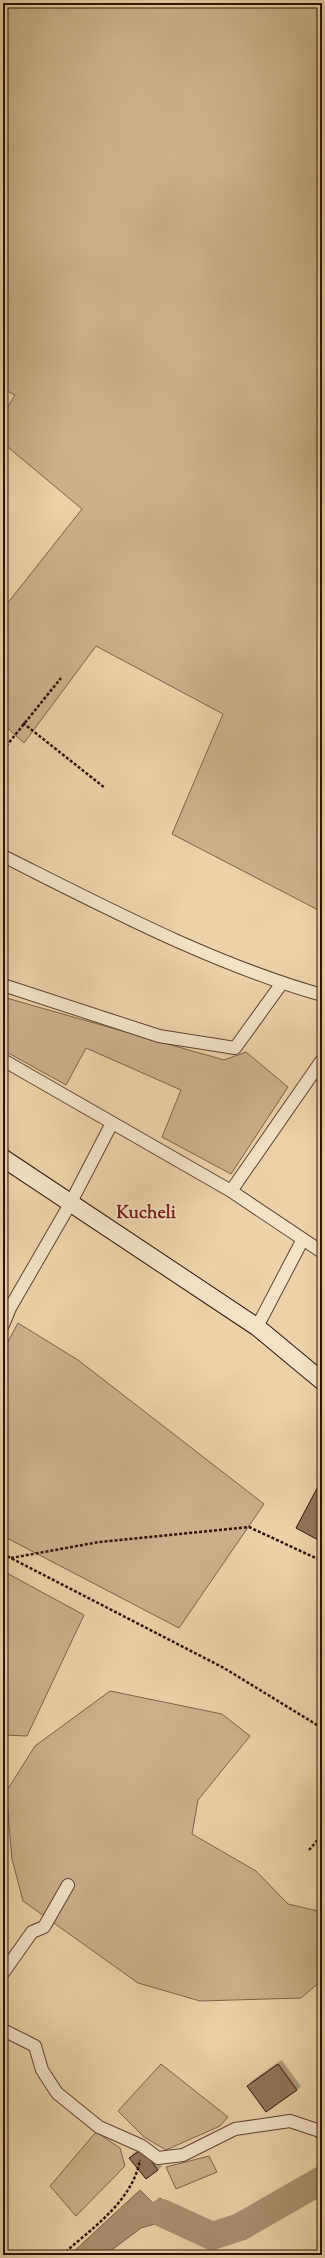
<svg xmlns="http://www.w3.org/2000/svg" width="325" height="2258" font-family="'Sorts Mill Goudy',serif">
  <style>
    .green { fill: #ccb18c; stroke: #7d6249 }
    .water { fill: #ab9171; stroke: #795e46 }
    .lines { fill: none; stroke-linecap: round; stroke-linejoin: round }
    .river { stroke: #ab9171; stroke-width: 28 }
    .building { fill: #91765a; stroke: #2e1206; filter: url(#shadow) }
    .street-casing { stroke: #5e422e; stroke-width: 14 }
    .secondary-casing { stroke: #2e1206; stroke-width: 19 }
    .path { stroke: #2e1206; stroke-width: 2.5; stroke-dasharray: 3 2; stroke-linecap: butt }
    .street { stroke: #f3e2c6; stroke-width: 12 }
    .secondary { stroke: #f3e2c6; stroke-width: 17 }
    .labels { text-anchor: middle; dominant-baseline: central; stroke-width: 3; stroke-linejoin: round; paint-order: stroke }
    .district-label { font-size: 18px; font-weight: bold; fill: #7a1f14; stroke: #f3e2c6 }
  </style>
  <defs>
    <filter id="shadow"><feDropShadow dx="3.5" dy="-3.5" stdDeviation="0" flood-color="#0004"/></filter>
  </defs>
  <rect width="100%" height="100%" fill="#ecd2a8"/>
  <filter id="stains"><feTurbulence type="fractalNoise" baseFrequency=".005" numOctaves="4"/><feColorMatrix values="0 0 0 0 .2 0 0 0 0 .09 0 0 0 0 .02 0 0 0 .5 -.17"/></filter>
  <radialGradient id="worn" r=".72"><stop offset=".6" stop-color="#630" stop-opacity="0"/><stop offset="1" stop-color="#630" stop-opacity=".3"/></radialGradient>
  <path class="green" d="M3 3H322V912L172 834 223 714 96 646 24 743 3 724V609L82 509 3 443V415L15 395 3 389Z
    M3 997 224 1060 246 1052 288 1087 231 1174 162 1137 181 1090 86 1048 66 1085 3 1050Z
    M18 1323 78 1360 264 1504 179 1628 3 1536V1351Z
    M3 1571 84 1615 27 1736 3 1735Z
    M110 1691 222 1714 250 1736 198 1800 192 1834 256 1871 288 1904 322 1912V1980L301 1998 200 2001 138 1983 23 1901 12 1859 6 1792 35 1746Z
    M161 2064 228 2117 220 2126 166 2150 144 2137 118 2111Z
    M96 2132 120 2148 125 2166 76 2216 50 2186Z
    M209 2156 217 2172 176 2189 166 2167Z"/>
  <path class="water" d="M140 2190 153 2203 160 2198 184 2214 207 2240 202 2241 158 2223 141 2228 105 2255H70Z"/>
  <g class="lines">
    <path class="river" d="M162 2213 212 2236 240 2227 322 2180"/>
  </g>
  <path class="building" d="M322 1479V1542L296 1528Z
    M278 2064 297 2090 266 2112 247 2086Z
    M142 2149 158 2170 146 2179 129 2158Z"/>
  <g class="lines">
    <g class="street-casing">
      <path id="street" d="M3 856C107 908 210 963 322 995
        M3 985 159 1036 235 1048 282 983
        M3 1060 231 1191 322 1252
        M231 1191 322 1060
        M3 1325 10 1308 70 1204 112 1123
        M257 1327 303 1239
        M3 1973 32 1932 44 1927 68 1885
        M3 2030 35 2046 42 2070 57 2093 99 2127 142 2146 158 2158 183 2155 235 2129 290 2121 320 2131 322 2134"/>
    </g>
    <g class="secondary-casing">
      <path id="secondary" d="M3 1158 257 1327 322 1381"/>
    </g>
    <path class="path" d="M23 723 105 788
      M3 750 61 678
      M3 1554 224 1668 322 1728
      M11 1558 99 1542 249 1527 322 1561
      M309 1850 322 1835
      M62 2255C92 2228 132 2202 140 2160"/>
    <use href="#street" class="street"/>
    <use href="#secondary" class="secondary"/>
  </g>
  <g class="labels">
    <g class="district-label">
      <text x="146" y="1214">Kucheli</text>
    </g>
  </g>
  <rect width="325" height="2258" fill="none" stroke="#ecd2a8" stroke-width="16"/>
  <rect x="4" y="4" width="317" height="2250" fill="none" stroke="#2e1206" stroke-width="2"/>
  <rect x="8" y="8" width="309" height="2242" fill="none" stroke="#2e1206"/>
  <rect width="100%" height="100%" filter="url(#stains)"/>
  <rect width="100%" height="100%" fill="url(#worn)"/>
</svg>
